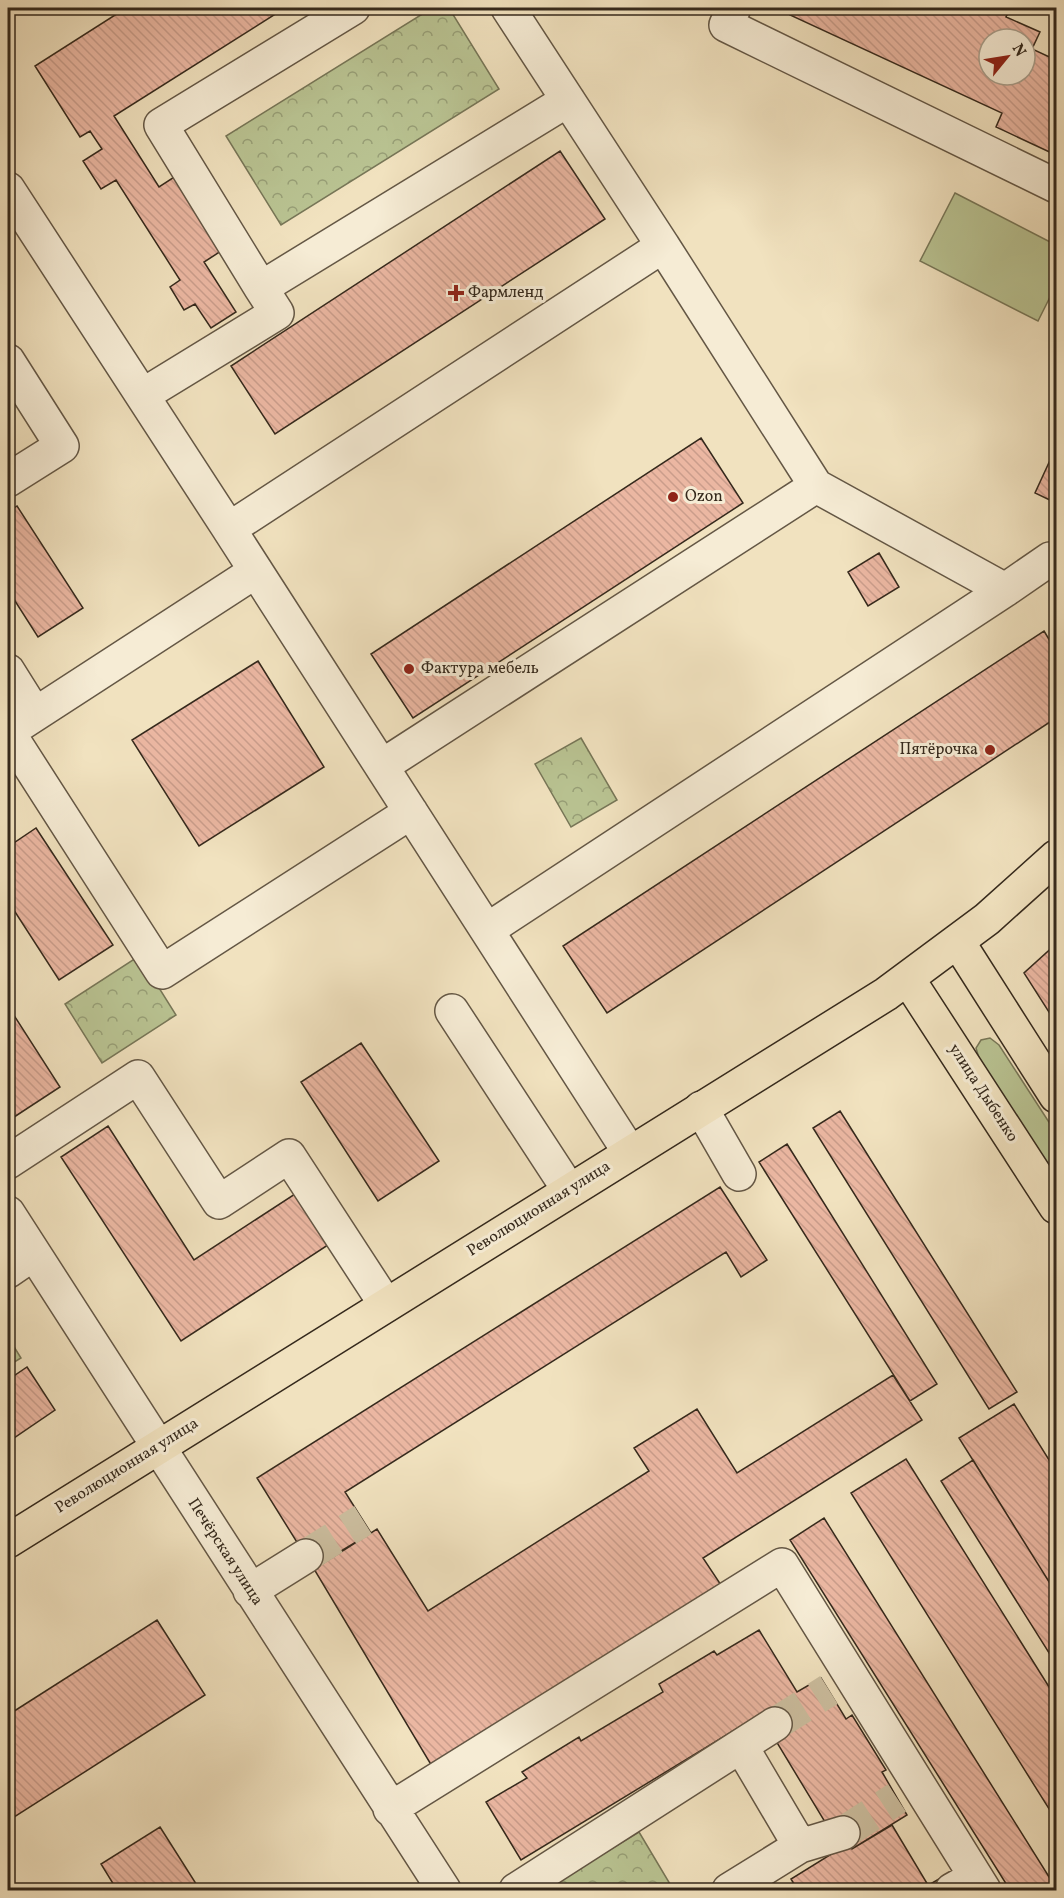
<svg xmlns="http://www.w3.org/2000/svg" width="1064" height="1898" font-family="Vollkorn,serif">
  <style>
    .grass { fill: #b9c392; stroke: #777657; stroke-width: 1.5 }
    .forest { fill: url(#forest-crowns); stroke: #777657; stroke-width: 1.5 }
    .building { fill: url(#building-back-hatch); stroke: #35291c; stroke-width: 1.5; fill-rule: evenodd }
    .lines { fill: none; stroke-linecap: round; stroke-linejoin: round }
    .minor-tunnel { stroke: #cbbd9e; stroke-width: 33; stroke-dasharray: 33 16; stroke-linecap: butt }
    .minor-casing { stroke: #645745; stroke-width: 36 }
    .major-casing { stroke: #35291c; stroke-width: 36 }
    .minor { stroke: #f6ecd5; stroke-width: 33 }
    .major { stroke: #f1e2bf; stroke-width: 33 }
    .poi-dot { fill: #8f2418; stroke: #f6ecd5; stroke-width: 2 }
    .labels { text-anchor: middle; dominant-baseline: central; stroke-width: 6; stroke-linejoin: round; paint-order: stroke }
    .poi-label { font-size: 16px; fill: #35291c; stroke: #f6ecd5; text-anchor: start }
    .street-label { font-size: 16px; fill: #35291c; stroke: #f6ecd5 }
  </style>
  <defs>
    <pattern id="forest-crowns" width="20" height="18" patternUnits="userSpaceOnUse" patternTransform="scale(1.5)"><rect width="20" height="18" fill="#b9c392"/><path d="M2 6a3 3 0 1 1 6 0M12 15a3 3 0 1 1 6 0" fill="none" stroke="#979e76"/></pattern>
    <pattern id="building-back-hatch" width="6" height="6" patternUnits="userSpaceOnUse" patternTransform="scale(1.5)"><rect width="6" height="6" fill="#ebb7a2"/><path d="M-1 5l2 2M0 0l6 6M5-1l2 2" fill="none" stroke="#ca9d8b"/></pattern>
  </defs>
  <rect width="100%" height="100%" fill="#f1e2bf"/>
  <filter id="stains"><feTurbulence type="fractalNoise" baseFrequency=".00333" numOctaves="4"/><feColorMatrix values="0 0 0 0 .2 0 0 0 0 .09 0 0 0 0 .02 0 0 0 .5 -.17"/></filter>
  <radialGradient id="worn" r=".72"><stop offset=".6" stop-color="#630" stop-opacity="0"/><stop offset="1" stop-color="#630" stop-opacity=".3"/></radialGradient>
  <path class="grass" d="M955 193 1056 245V285L1038 321 920 261Z
    M990 1038 999 1045 1056 1133V1177L979 1058 976 1048 981 1040Z"/>
  <path class="forest" d="M432 8H449L499 89 281 225 226 136Z
    M581 738 617 800 571 827 535 764Z
    M139 956 176 1015 102 1063 65 1004Z
    M8 1337 21 1358 8 1366Z
    M639 1832 670 1884 659 1890H559L555 1883Z"/>
  <path class="building" d="M126 8H285L114 116 159 187 185 170 232 244 204 262 236 312 211 328 195 304 184 310 170 287 180 280 116 180 101 189 83 161 102 149 90 131 80 137 35 66Z
    M794 8H1011L1006 17 1040 32 1032 49 1056 60V155L996 127 1002 113 790 15ZM989 39H1025V75H989Z
    M560 151 605 219 275 434 231 366Z
    M701 438 743 503 413 718 371 654Z
    M1052 456 1056 458V503L1035 493Z
    M17 506 83 608 38 637 8 590V512Z
    M879 553 899 587 868 606 848 572Z
    M1044 631 1056 651V718L607 1013 563 946Z
    M258 661 324 767 199 846 132 740Z
    M36 828 113 945 59 980 8 901V847Z
    M1056 944V1023L1024 973Z
    M8 1006 60 1087 8 1121Z
    M361 1043 439 1161 378 1201 301 1082Z
    M840 1111 1017 1392 989 1409 813 1128Z
    M108 1126 194 1260 298 1192 331 1243 181 1341 61 1157Z
    M787 1144 937 1384 910 1401 759 1162Z
    M720 1187 767 1260 741 1277 726 1252 345 1492 371 1533 313 1568 257 1478Z
    M27 1367 55 1410 8 1442V1380Z
    M893 1375 922 1420 703 1558 721 1585 436 1773 314 1569 377 1529 428 1611 649 1471 634 1448 697 1409 737 1473Z
    M1014 1404 1056 1471V1593L959 1438Z
    M906 1459 1056 1698V1820L851 1493Z
    M973 1460 1056 1593V1664L941 1481Z
    M824 1518 1056 1888V1890H1010L790 1540Z
    M157 1620 205 1695 8 1821V1715Z
    M759 1630 797 1692 821 1678 846 1719 852 1715 886 1770 882 1772 907 1815 852 1849 843 1833 828 1827 776 1741 766 1711 521 1860 486 1802 527 1778 522 1772 579 1737 581 1741 663 1692 659 1684 714 1651 717 1655Z
    M892 1825 928 1885 920 1890H783L794 1884 791 1879 849 1843 852 1849Z
    M160 1827 200 1890H117L101 1864Z
    M944 1876 952 1890H920Z"/>
  <g class="lines">
    <path class="minor-tunnel" d="M306 1556 363 1520
      M775 1724 829 1690
      M843 1833 897 1798"/>
    <g class="minor-casing">
      <path id="minor" d="M353 8 161 125 261 288 568 100
        M734 8 726 25 1056 186
        M8 189 229 529 663 246 508 8
        M663 246 816 486 1005 590
        M8 361 62 446 8 480
        M143 395 277 313 261 288
        M229 529 630 1153
        M256 571 8 732 162 972 411 812
        M8 671 35 714
        M382 766 816 486
        M487 930 1005 590 1050 559
        M452 1011 569 1190
        M701 1108 739 1174
        M8 1162 138 1077 219 1202 289 1156 386 1305
        M8 1213 444 1890
        M8 1271 33 1254
        M250 1591 306 1556
        M741 1746 800 1846
        M390 1809 782 1565 984 1890
        M516 1890 775 1724
        M729 1890 800 1846 843 1833
        M952 1890 975 1877"/>
    </g>
    <g class="major-casing">
      <path id="major" d="M958 942 1056 1096
        M908 979 1056 1207
        M8 1541 886 994 987 919 1056 857"/>
    </g>
    <use href="#minor" class="minor"/>
    <use href="#major" class="major"/>
  </g>
  <g class="poi-dot">
    <path d="M453 284h6v6h6v6h-6v6h-6v-6h-6v-6h6z"/>
    <circle cx="673" cy="497" r="6"/>
    <circle cx="409" cy="669" r="6"/>
    <circle cx="990" cy="750" r="6"/>
  </g>
  <g class="labels">
    <g class="poi-label">
      <text x="468" y="293">Фармленд</text>
      <text x="685" y="497">Ozon</text>
      <text x="421" y="669">Фактура мебель</text>
      <text x="978" y="750" text-anchor="end">Пятёрочка</text>
    </g>
    <g class="street-label">
      <text transform="translate(983 1093) rotate(57)">улица Дыбенко</text>
      <text transform="translate(539 1209) rotate(-32)">Революционная улица</text>
      <text transform="translate(127 1466) rotate(-32)">Революционная улица</text>
      <text transform="translate(225 1552) rotate(57)">Печёрская улица</text>
    </g>
  </g>
  <rect width="1064" height="1898" fill="none" stroke="#f1e2bf" stroke-width="30"/>
  <rect x="9" y="9" width="1046" height="1880" fill="none" stroke="#35291c" stroke-width="3"/>
  <rect x="15" y="15" width="1034" height="1868" fill="none" stroke="#35291c" stroke-width="1.5"/>
  <g transform="translate(1007 57) rotate(60)"><circle r="28" fill="#f6ecd5" stroke="#a99e8b" stroke-width="1.5"/>
  <path d="M0-4.5L10 22L0 15L-10 22Z" fill="#8f2418"/>
  <text y="-9" font-size="16" font-weight="bold" text-anchor="middle" fill="#35291c">N</text>
  </g>
  <rect width="100%" height="100%" filter="url(#stains)"/>
  <rect width="100%" height="100%" fill="url(#worn)"/>
</svg>
